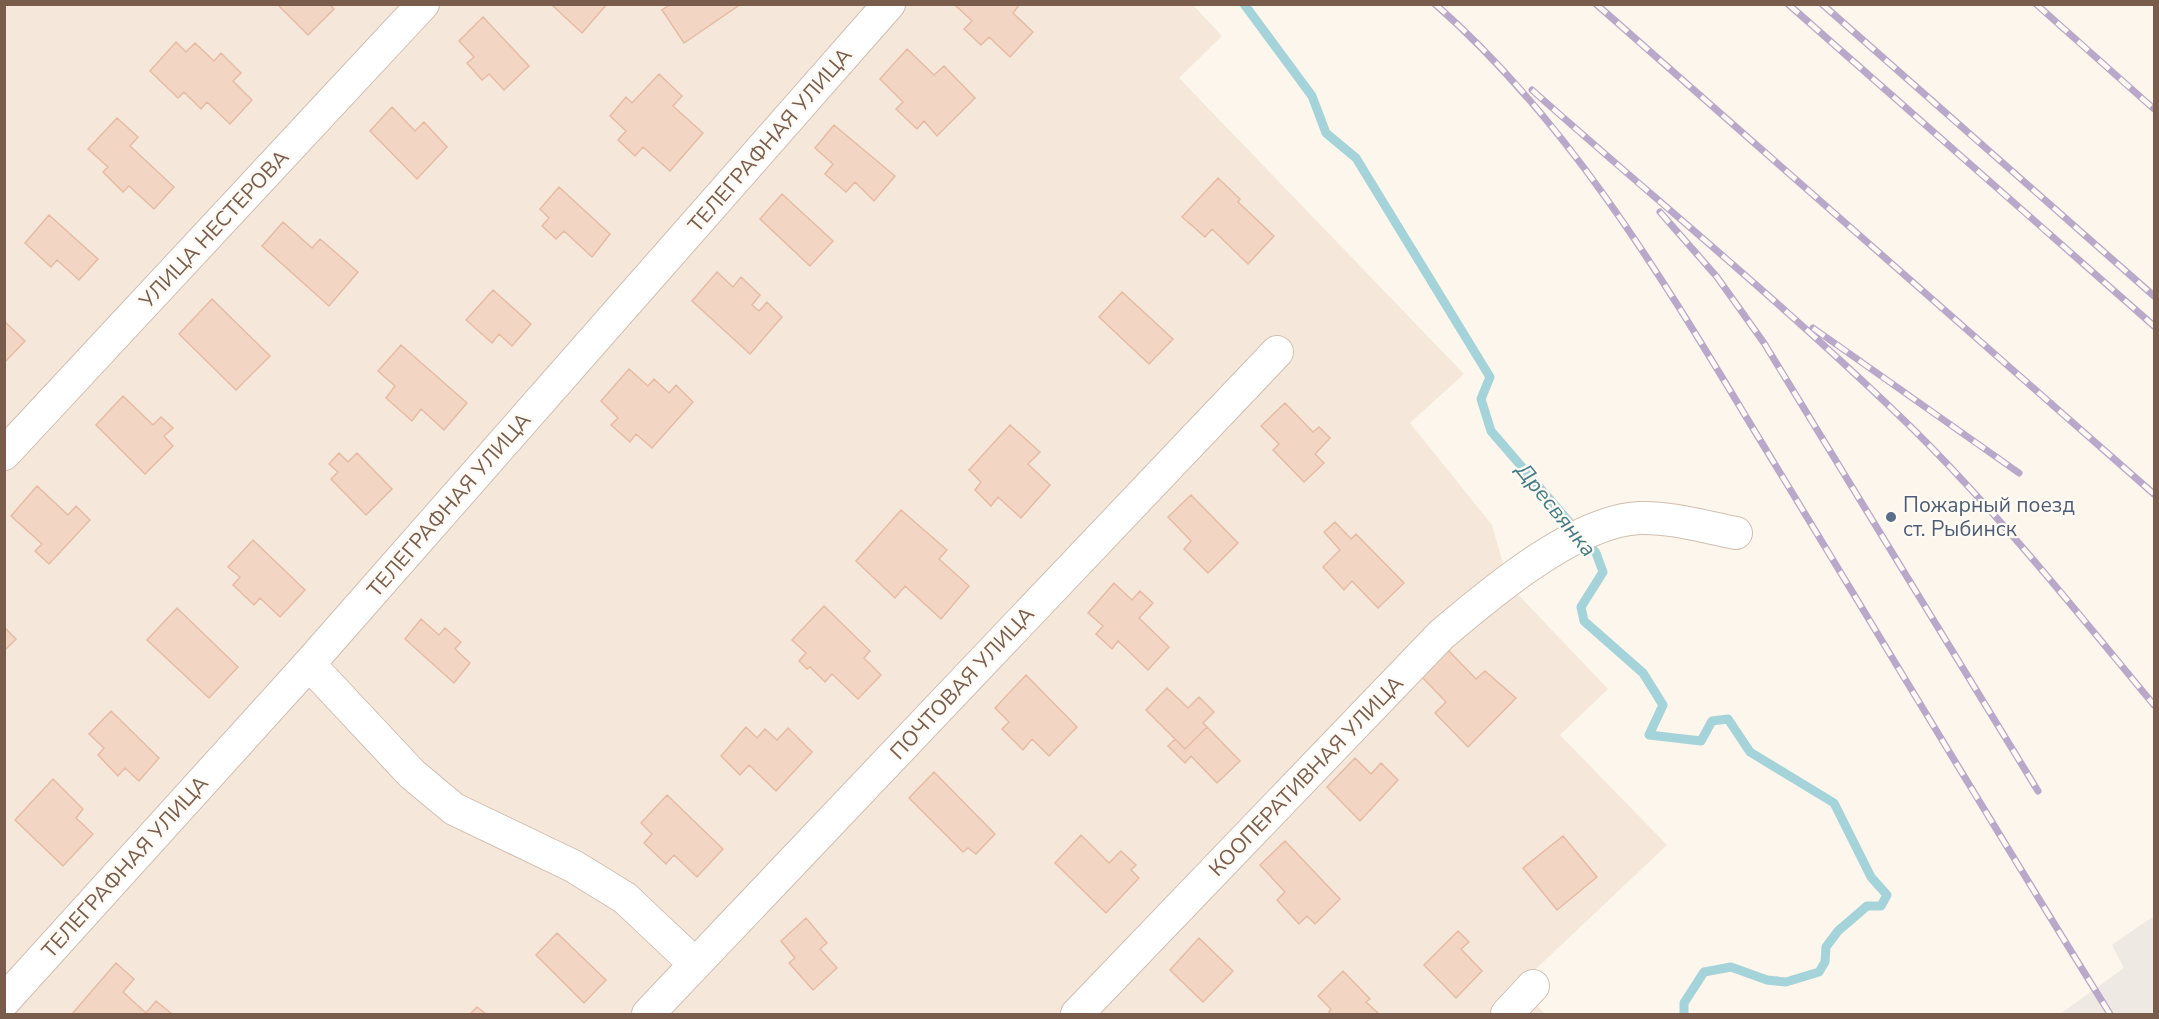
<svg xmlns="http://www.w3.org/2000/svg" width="2159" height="1019" font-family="'Nunito Sans',sans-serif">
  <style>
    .residential { fill: #f5e8da }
    .industrial { fill: #efe9e4 }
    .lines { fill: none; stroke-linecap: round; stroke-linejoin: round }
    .stream { stroke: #a5d3da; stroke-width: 9 }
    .building { fill: #f3d5c3; stroke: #e6bba3; stroke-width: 1.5 }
    .minor-casing { stroke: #d1beb0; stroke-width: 34 }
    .minor { stroke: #fff; stroke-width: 32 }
    .rail-casing { stroke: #b9a8c9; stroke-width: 7 }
    .rail { stroke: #fffaf3; stroke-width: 4.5; stroke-dasharray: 14; stroke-linecap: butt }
    .service-dot { fill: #5c6f8a; stroke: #fffaf3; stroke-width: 2 }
    .labels { text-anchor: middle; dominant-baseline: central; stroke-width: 4.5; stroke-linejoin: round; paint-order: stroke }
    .street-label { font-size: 21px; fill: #7a5c4d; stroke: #fffaf3 }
    .service-label { font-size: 21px; fill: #4e5e75; stroke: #fffaf3; text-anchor: start }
    .water-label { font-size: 22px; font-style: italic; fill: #437c86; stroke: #fffaf3 }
  </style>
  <rect width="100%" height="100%" fill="#fdf6ec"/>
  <path class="residential" d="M5 5H1193L1222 36 1179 78 1464 374 1410 423 1492 525 1509 585 1608 689 1560 735 1667 845 1518 986 1545 1014H5Z"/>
  <path class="industrial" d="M2154 916V1014H2060L2124 968 2112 945Z"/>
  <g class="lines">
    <path class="stream" d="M1244 4 1312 96 1326 133 1356 158 1490 377 1481 399 1491 431 1596 553 1603 572 1581 607 1584 621 1643 673 1663 705 1649 735 1701 741 1712 721 1728 719 1750 752 1834 803 1871 877 1887 895 1881 906H1867L1838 931 1826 947 1825 962 1819 972 1786 982 1767 980 1731 967 1704 972 1684 1003V1014"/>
  </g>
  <path class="building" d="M277 4H329L334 9 308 35Z
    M551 4H607L582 33Z
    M671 4H741L684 43 662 10Z
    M954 4H1020L1013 13 1033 32 1010 57 989 37 981 45 964 29 972 21Z
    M483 17 529 66 504 90 489 74 482 80 467 63 474 57 459 41Z
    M176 42 186 52 195 43 214 61 221 53 241 73 233 81 252 100 230 124 207 102 201 109 184 92 178 98 150 71Z
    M907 49 934 75 944 66 975 98 937 136 924 121 917 129 896 109 903 102 880 79Z
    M659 74 682 96 673 106 703 133 670 171 643 147 635 156 618 140 626 131 610 116 626 97 632 103Z
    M392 107 415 131 424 122 447 147 417 179 370 131Z
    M117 118 138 137 130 146 174 187 154 209 129 186 123 192 103 172 108 167 88 149Z
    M834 125 895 176 874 201 855 182 846 192 825 174 833 164 815 148Z
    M1218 178 1240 199 1238 202 1274 236 1248 264 1212 229 1205 237 1182 217Z
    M559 187 610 234 592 257 564 231 556 239 542 226 549 218 540 209Z
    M782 194 833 241 810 266 760 219Z
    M49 215 98 259 79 280 57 260 51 267 25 243Z
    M283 222 312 248 320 239 358 272 329 306 262 246Z
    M717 272 733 287 741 277 760 295 752 305 759 311 767 302 782 317 750 354 692 301Z
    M493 290 531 324 512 346 499 334 492 343 466 320Z
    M1122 292 1173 339 1149 364 1099 317Z
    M212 299 270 356 236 390 179 334Z
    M4 321 25 341 4 363Z
    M401 345 467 403 444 430 421 409 412 421 386 398 395 386 378 371Z
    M629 369 648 386 654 379 669 393 676 385 693 402 652 448 636 434 630 442 611 425 618 418 601 401Z
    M123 396 153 425 161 417 173 428 164 436 173 446 145 474 96 425Z
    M1285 403 1313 432 1319 427 1330 438 1315 454 1324 463 1304 482 1273 450 1279 444 1261 426Z
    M1010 425 1040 452 1028 464 1050 485 1021 518 998 497 991 506 975 490 981 482 969 470Z
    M339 453 348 462 357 453 392 489 366 515 331 479 338 472 329 464Z
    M37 486 68 515 76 506 90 520 49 564 35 551 42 544 11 516Z
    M1191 495 1238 543 1208 573 1184 549 1191 541 1168 517Z
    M901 510 947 550 939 559 969 586 941 619 905 586 895 598 856 561Z
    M1335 522 1351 539 1356 534 1404 583 1378 608 1352 581 1344 590 1323 567 1340 550 1324 532Z
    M253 540 305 590 280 617 260 598 254 605 233 585 240 577 228 567Z
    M1114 583 1132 600 1140 591 1153 603 1139 618 1169 647 1148 670 1118 641 1112 649 1096 634 1103 626 1088 613Z
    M824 606 870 651 864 658 881 675 858 699 832 674 825 682 810 667 807 669 799 661 806 653 792 640Z
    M177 608 238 667 209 698 147 640Z
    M421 619 439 635 445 628 461 642 455 649 470 663 454 683 405 639Z
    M4 627 16 639 4 651Z
    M1448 650 1476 679 1485 671 1516 698 1468 747 1435 713 1446 702 1422 677Z
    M1026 675 1077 727 1049 756 1032 739 1023 750 1002 729 1009 722 995 708Z
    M1167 688 1188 708 1199 697 1214 712 1203 723 1207 727 1185 749 1146 710Z
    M111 711 159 758 139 781 125 768 118 776 98 755 104 748 89 734Z
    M746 727 757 738 765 729 777 740 788 728 812 752 776 791 749 765 740 775 721 756Z
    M1207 727 1240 761 1217 783 1191 756 1185 763 1168 746 1175 739 1185 749Z
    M1355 758 1371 774 1381 763 1398 780 1360 821 1327 787Z
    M934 772 995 834 976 854 968 848 963 852 909 798Z
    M53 779 83 809 76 818 93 834 63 866 15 820Z
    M667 795 723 849 697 877 674 855 666 864 644 843 652 834 641 823Z
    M1081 835 1109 863 1121 851 1136 865 1131 870 1139 878 1106 913 1055 863Z
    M1563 836 1597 877 1557 910 1523 868Z
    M1285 841 1340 899 1315 924 1307 916 1299 924 1277 900 1285 892 1260 865Z
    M806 918 827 943 820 949 837 968 813 990 789 963 795 958 781 941Z
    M1458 931 1469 942 1461 949 1482 971 1456 998 1424 965Z
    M557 933 606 980 584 1003 536 955Z
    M1199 938 1233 971 1203 1002 1170 970Z
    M116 963 134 979 123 992 146 1013 156 1001 172 1014H72Z
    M1343 971 1370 999 1366 1002 1379 1014H1331L1329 1012 1331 1009 1318 996Z
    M477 1007 486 1014H470Z"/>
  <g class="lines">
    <g class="minor-casing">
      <path id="minor" d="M4 454 423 4
        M309 664 412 774 454 809 573 866 625 898 695 964
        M4 1001 309 664 889 4
        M648 1014 1277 352
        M1077 1014 1441 635C1488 595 1576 520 1640 518 1671 517 1705 527 1736 533
        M1507 1014 1533 986"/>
    </g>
    <use href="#minor" class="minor"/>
    <g class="rail-casing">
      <path id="rail" d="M1435 4C1582 133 1678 306 1779 471 1889 652 1998 834 2110 1014
        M1596 4 2154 494
        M1788 4 2154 326
        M1822 4 2154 296
        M2036 4 2154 109
        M1532 90C1658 202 1791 310 1912 428 1999 514 2076 611 2154 705
        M1660 212 1717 277 1764 343 2038 791
        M1813 328 2019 473"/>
    </g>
    <use href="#rail" class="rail"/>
  </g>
  <circle class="service-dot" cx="1891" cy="517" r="6"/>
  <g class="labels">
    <g class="street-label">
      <text transform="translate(770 140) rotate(-49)">ТЕЛЕГРАФНАЯ УЛИЦА</text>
      <text transform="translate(214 229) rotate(-47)">УЛИЦА НЕСТЕРОВА</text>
      <text transform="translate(449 505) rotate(-49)">ТЕЛЕГРАФНАЯ УЛИЦА</text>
      <text transform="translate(962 683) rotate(-47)">ПОЧТОВАЯ УЛИЦА</text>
      <text transform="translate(1306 776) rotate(-46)">КООПЕРАТИВНАЯ УЛИЦА</text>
      <text transform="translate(125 867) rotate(-48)">ТЕЛЕГРАФНАЯ УЛИЦА</text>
    </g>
    <g class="service-label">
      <text x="1903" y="505">Пожарный поезд<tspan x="1903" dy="24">ст. Рыбинск</tspan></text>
    </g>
    <g class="water-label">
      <text transform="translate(1556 510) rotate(51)">Дресвянка</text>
    </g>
  </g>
  <rect width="2159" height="1019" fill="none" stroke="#7a5c4d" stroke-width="12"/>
</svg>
